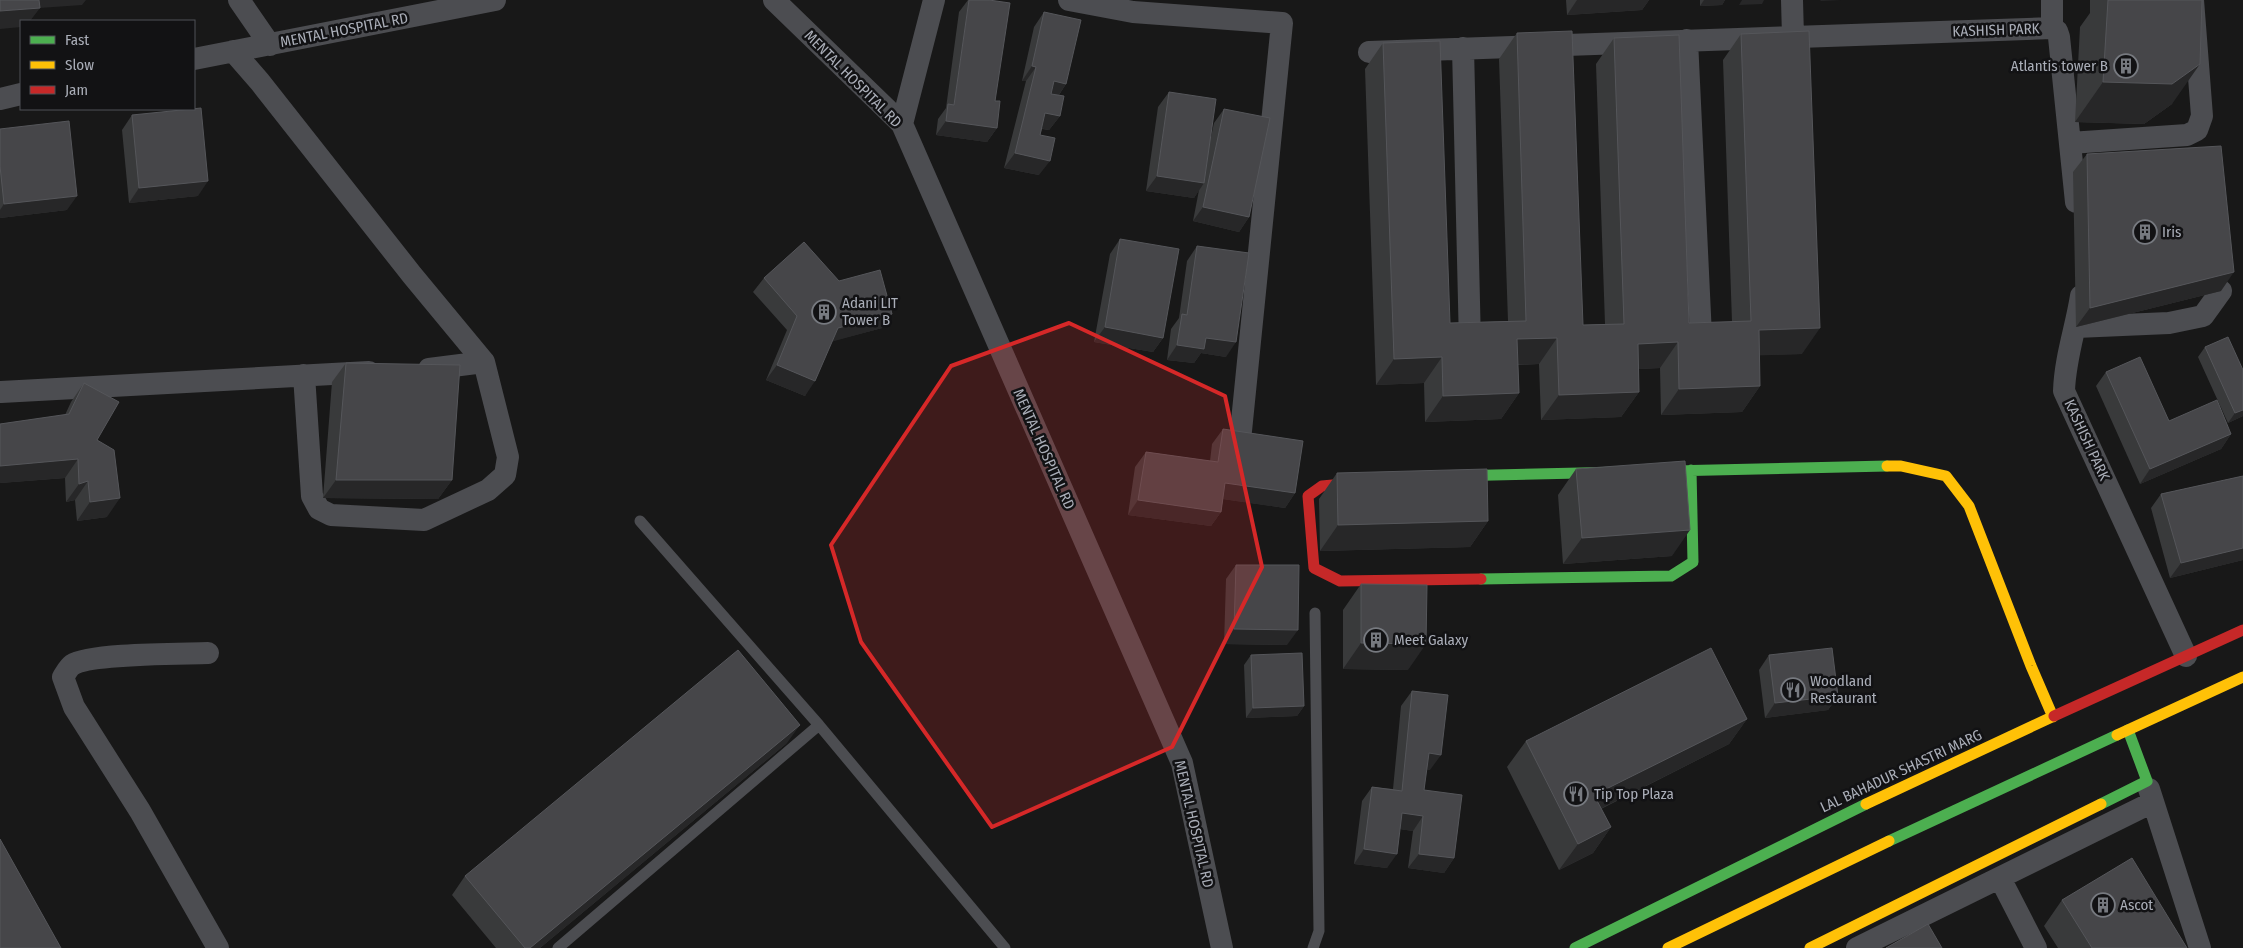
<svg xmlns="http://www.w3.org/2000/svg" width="2243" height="948" font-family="'Fira Sans Condensed',sans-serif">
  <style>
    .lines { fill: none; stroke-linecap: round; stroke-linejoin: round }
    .lane { stroke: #4c4d51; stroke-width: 11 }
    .street { stroke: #4c4d51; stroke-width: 22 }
    .fast { stroke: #4caf50; stroke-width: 11 }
    .slow { stroke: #ffc107; stroke-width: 11 }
    .jam { stroke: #c62828; stroke-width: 11 }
    .wall { fill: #393a3b }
    .shaded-wall { fill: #272728 }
    .building { fill: #464649; stroke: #55565a }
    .marked { fill: #d62828; fill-opacity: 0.2; stroke: #d62828; stroke-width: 4; stroke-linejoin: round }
    .labels { text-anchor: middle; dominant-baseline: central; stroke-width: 5; stroke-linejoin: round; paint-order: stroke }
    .street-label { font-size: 15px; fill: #aaaeb8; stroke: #121214 }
    .poi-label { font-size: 15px; fill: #aaaeb8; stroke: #121214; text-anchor: start }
  </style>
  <rect width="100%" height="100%" fill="#181818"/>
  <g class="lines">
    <path class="lane" d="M640 521 819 725 1005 948
      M558 948 819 725
      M1313 948 1319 931 1315 613"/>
    <path class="street" d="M239 0 270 45
      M774 0 902 124 1182 763 1222 948
      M1069 0 1133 12 1282 23 1241 431
      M1792 0 1793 37
      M2052 28V0
      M1687 40 1701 336
      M1463 48 1470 344
      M233 51 260 82 412 275 484 362 429 369
      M1369 52 2052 28 2057 31 2059 37 2076 202
      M194 59 495 0
      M0 99 21 94
      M902 124 934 0
      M2070 143 2187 135 2197 130 2202 116 2193 0
      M2081 296C2076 328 2065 358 2064 391L2186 656
      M2076 327 2169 323 2203 316 2221 291
      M304 375 312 496 319 509 331 515 424 520 488 490 505 475 508 457 484 362
      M1 392 369 372
      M208 653C183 654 90 653 72 665 69 667 65 674 63 677L74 707 140 811 218 948
      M2149 789 2200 948
      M2000 878 2036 948
      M1857 948 2153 802"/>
    <path class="fast" d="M1451 476 1887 466
      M1481 579 1671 576 1693 562 1691 470
      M2101 804 2147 781 2128 730
      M1889 841 2117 735
      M1575 948 1866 804"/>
    <path class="slow" d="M1887 466H1901L1946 476 1969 506 2031 666 2053 717
      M2117 735 2243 677
      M1866 804 2054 716
      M1668 948 1889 841
      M1810 948 2101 804"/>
    <path class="jam" d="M1365 482 1322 486 1308 496 1314 568 1340 581 1481 579
      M2054 716 2243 630"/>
  </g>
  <path class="wall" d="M968 0H989L997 128 987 142 936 135 938 119 946 108 959 12Z
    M1566 0H1649L1642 10 1567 15Z
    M1700 0H1725L1722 5 1700 6Z
    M2090 0H2202L2172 104 2144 124 2075 122 2080 27 2090 13Z
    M1044 12 1066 84 1059 95 1060 116 1049 130 1042 129 1040 135 1039 175 1004 168 1026 81H1022L1034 27Z
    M1517 33 1583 325 1605 324 1596 64 1614 38 1689 323 1732 322 1723 60 1741 34 1802 354 1759 355 1760 386 1742 412 1661 415 1660 368 1639 369V392L1621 417 1541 420 1539 364 1518 365 1519 393 1501 419 1425 422 1424 383 1376 385 1365 69 1383 43 1450 323 1508 321 1499 59Z
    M1169 92 1211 137 1214 123 1224 109 1249 217 1239 232 1193 221 1199 190 1194 198 1146 191 1158 107Z
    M132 115 198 196 129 203 122 130Z
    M0 129 67 210 0 218Z
    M2087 154 2221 291 2076 327 2073 172Z
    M1120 239 1163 338 1153 352 1094 342 1110 254Z
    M1197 246 1226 357 1201 353 1194 363 1167 360 1171 329 1179 318 1187 261Z
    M764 278 882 328 832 341 805 396 766 380 787 330 753 292Z
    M2205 347 2243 370V416L2228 423 2198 357Z
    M346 363 452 480 438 499 323 498 332 382Z
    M2106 372 2169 421 2231 434 2221 449 2140 484 2096 386Z
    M84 383 97 440 107 517 77 521 75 500 66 502 65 478 0 483V424L65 415 71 402Z
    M1223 429 1295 493 1285 508 1223 499 1221 512 1211 526 1128 515 1135 467 1146 452 1210 461 1212 444Z
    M1576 469 1672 556 1563 564 1558 495Z
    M1337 473 1488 521 1470 547 1320 551 1319 499Z
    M2243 476V560L2170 578 2151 508 2161 494Z
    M1236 565 1287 645 1224 644 1226 579Z
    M1361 584 1408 670 1343 669V610Z
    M1251 655 1304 706 1297 716 1246 718 1244 665Z
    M1769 655 1838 696 1828 710 1765 718 1759 670Z
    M1412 691 1430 770 1426 769 1424 790 1454 858 1444 873 1408 868 1413 831 1400 829 1387 868 1354 864 1362 801 1372 787 1393 789 1401 706Z
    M1747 719 1729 744 1601 809 1611 827 1593 853 1559 870 1507 767 1526 741Z
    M787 743 540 948H496L452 895 465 876Z
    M2062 900 2187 948H2058L2044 926Z"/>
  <path class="shaded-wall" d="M31 0H86L82 5 25 9Z
    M1577 0H1649L1642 10 1567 15Z
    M1704 0H1725L1722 5 1700 6Z
    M1742 0H1764L1762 4 1739 5Z
    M1821 0H1841L1820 1Z
    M40 8 30 21H21V27L0 29V11Z
    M2200 64 2172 104 2144 124 2075 122 2103 82Z
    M1032 66 1036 67 1026 81H1022Z
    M1054 81 1066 84 1056 99 1044 96Z
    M1045 113 1060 116 1049 130 1035 127Z
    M946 121 997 128 987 142 936 135Z
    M1015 153 1050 161 1039 175 1004 168Z
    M1157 176 1204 183 1194 198 1146 191Z
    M208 181 198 196 129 203 139 188Z
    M77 196 67 210 0 218V210L4 204Z
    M1203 207 1249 217 1239 232 1193 221Z
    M2234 272 2221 291 2076 327 2090 308Z
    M892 314 882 328 827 343 838 328Z
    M1105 327 1163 338 1153 352 1094 342Z
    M1820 328 1802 354 1741 356 1759 330Z
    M1206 338 1236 342 1226 357 1201 353 1194 363 1167 360 1177 345Z
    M1557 338 1539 364 1499 365 1517 339Z
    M1678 342 1660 368 1620 370 1638 344Z
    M1442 357 1424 383 1376 385 1394 359Z
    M777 365 815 381 805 396 766 380Z
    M1760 386 1742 412 1661 415 1679 389Z
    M1639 392 1621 417 1541 420 1559 395Z
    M1519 393 1501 419 1425 422 1443 396Z
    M2243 410V416L2228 423 2235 413Z
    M2231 434 2221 449 2140 484 2150 469Z
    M78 459 65 478 0 483V466Z
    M336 480H452L438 499 323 498Z
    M88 481 75 500 66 502 79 484Z
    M1225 483 1295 493 1285 508 1215 498Z
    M120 498 107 517 77 521 90 502Z
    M1138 500 1221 512 1211 526 1128 515Z
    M1488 521 1470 547 1320 551 1338 525Z
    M1690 530 1672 556 1563 564 1582 538Z
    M2243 548V560L2170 578 2181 563Z
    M1234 629 1298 630 1287 645 1224 644Z
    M1361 643 1426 644 1408 670 1343 669Z
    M1838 696 1828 710 1765 718 1775 703Z
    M1304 706 1297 716 1246 718 1253 708Z
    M1747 719 1729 744 1576 821 1594 795Z
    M800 725 787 743 540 948H530Z
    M1429 753 1441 755 1430 770 1418 768Z
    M1402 813 1423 816 1413 831 1392 828Z
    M1611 827 1593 853 1559 870 1578 844Z
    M1364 849 1397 854 1387 868 1354 864Z
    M1419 854 1454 858 1444 873 1408 868Z"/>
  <path class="building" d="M0 0H39L40 8 0 11Z
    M969 0H989L1010 3 995 101H1000L997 128 946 121 948 104 954 105Z
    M2108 0H2202L2200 64 2172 84 2103 82Z
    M1044 12 1081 20 1066 84 1054 81 1051 94 1064 96 1060 116 1045 113 1040 135 1055 138 1050 161 1015 153 1036 67 1032 66Z
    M1572 31 1583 325 1624 324 1614 38 1679 35 1689 323 1751 321 1741 34 1809 31 1820 328 1759 330 1760 386 1679 389 1678 342 1638 344 1639 392 1559 395 1557 338 1517 339 1519 393 1443 396 1442 357 1394 359 1383 43 1440 41 1450 323 1526 321 1517 33Z
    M1169 92 1216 99 1204 183 1157 176Z
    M201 108 208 181 139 188 132 115Z
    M1224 109 1270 118 1249 217 1203 207Z
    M69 121 77 196 4 204 0 166V129Z
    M2221 146 2234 272 2090 308 2087 154Z
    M1120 239 1179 249 1163 338 1105 327Z
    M804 242 839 281 880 270 892 314 838 328 815 381 777 365 797 316 764 278Z
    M1197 246 1249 253 1236 342 1206 338 1204 349 1177 345 1182 314 1187 315Z
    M2228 337 2243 370V410L2235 413 2205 347Z
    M2140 357 2169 421 2217 400 2231 434 2150 469 2106 372Z
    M346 363 460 365 452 480H336Z
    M84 383 119 402 97 440 114 450 120 498 90 502 88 481 79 484 78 459 0 466V424L69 414Z
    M1223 429 1303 441 1295 493 1225 483 1221 512 1138 500 1146 452 1218 462Z
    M1685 461 1690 530 1582 538 1576 469Z
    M1487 469 1488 521 1338 525 1337 473Z
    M2243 476V548L2181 563 2161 494Z
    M1236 565H1299L1298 630 1234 629Z
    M1361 584 1427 585 1426 644 1361 643Z
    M1711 648 1747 719 1594 795 1611 827 1578 844 1526 741Z
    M1832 648 1838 696 1775 703 1769 655Z
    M738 650 800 725 530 948H525L465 876Z
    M1302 653 1304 706 1253 708 1251 655Z
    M1412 691 1448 695 1441 755 1429 753 1424 790 1462 795 1454 858 1419 854 1423 816 1402 813 1397 854 1364 849 1372 787 1402 791Z
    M0 839 61 948H0Z
    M2132 858 2187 948H2092L2062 900Z
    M1928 924 1942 948H1886Z"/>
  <path class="marked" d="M1069 323 1225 396 1262 567 1172 747 992 827 861 642 831 545 951 366Z"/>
  <defs>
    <g id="building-ring" transform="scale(1.25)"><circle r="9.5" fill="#121214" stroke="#777a80" stroke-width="1.5"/><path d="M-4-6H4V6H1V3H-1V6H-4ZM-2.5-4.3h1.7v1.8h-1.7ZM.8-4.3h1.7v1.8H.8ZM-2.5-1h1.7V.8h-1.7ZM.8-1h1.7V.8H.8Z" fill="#777a80"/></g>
    <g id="restaurant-ring" transform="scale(1.25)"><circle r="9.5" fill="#121214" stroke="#777a80" stroke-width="1.5"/><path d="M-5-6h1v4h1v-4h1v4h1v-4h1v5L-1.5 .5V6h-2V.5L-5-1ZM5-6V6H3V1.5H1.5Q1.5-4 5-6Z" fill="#777a80"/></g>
  </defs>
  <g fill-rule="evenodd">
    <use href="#building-ring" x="2126" y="66"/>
    <use href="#building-ring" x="2145" y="232"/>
    <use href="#building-ring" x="824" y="312"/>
    <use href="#building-ring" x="1376" y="640"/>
    <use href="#restaurant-ring" x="1793" y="690"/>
    <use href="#restaurant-ring" x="1576" y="794"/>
    <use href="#building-ring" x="2103" y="905"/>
  </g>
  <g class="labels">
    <g class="street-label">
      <text transform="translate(344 30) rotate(-11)">MENTAL HOSPITAL RD</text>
      <text transform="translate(1996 30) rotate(-2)">KASHISH PARK</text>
      <text transform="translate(853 79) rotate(45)">MENTAL HOSPITAL RD</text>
      <text transform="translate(2087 440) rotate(65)">KASHISH PARK</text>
      <text transform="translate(1044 449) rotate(66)">MENTAL HOSPITAL RD</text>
      <text transform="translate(1901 771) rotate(-25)">LAL BAHADUR SHASTRI MARG</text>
      <text transform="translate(1194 824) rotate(77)">MENTAL HOSPITAL RD</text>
    </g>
    <g class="poi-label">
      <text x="2108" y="66" text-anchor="end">Atlantis tower B</text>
      <text x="2162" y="232">Iris</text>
      <text x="842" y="303">Adani LIT<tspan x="842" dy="17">Tower B</tspan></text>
      <text x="1394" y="640">Meet Galaxy</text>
      <text x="1810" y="681">Woodland<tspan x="1810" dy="17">Restaurant</tspan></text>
      <text x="1594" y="794">Tip Top Plaza</text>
      <text x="2120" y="905">Ascot</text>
    </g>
  </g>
  <rect x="20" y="20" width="175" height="90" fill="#121214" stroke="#4f5056"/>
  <rect x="30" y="36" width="25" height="8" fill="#4caf50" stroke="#4f5056"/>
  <text x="65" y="45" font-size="15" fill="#aaaeb8">Fast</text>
  <rect x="30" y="61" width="25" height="8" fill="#ffc107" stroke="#4f5056"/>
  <text x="65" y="70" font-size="15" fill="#aaaeb8">Slow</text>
  <rect x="30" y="86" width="25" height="8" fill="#c62828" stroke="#4f5056"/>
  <text x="65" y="95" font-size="15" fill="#aaaeb8">Jam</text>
</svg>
